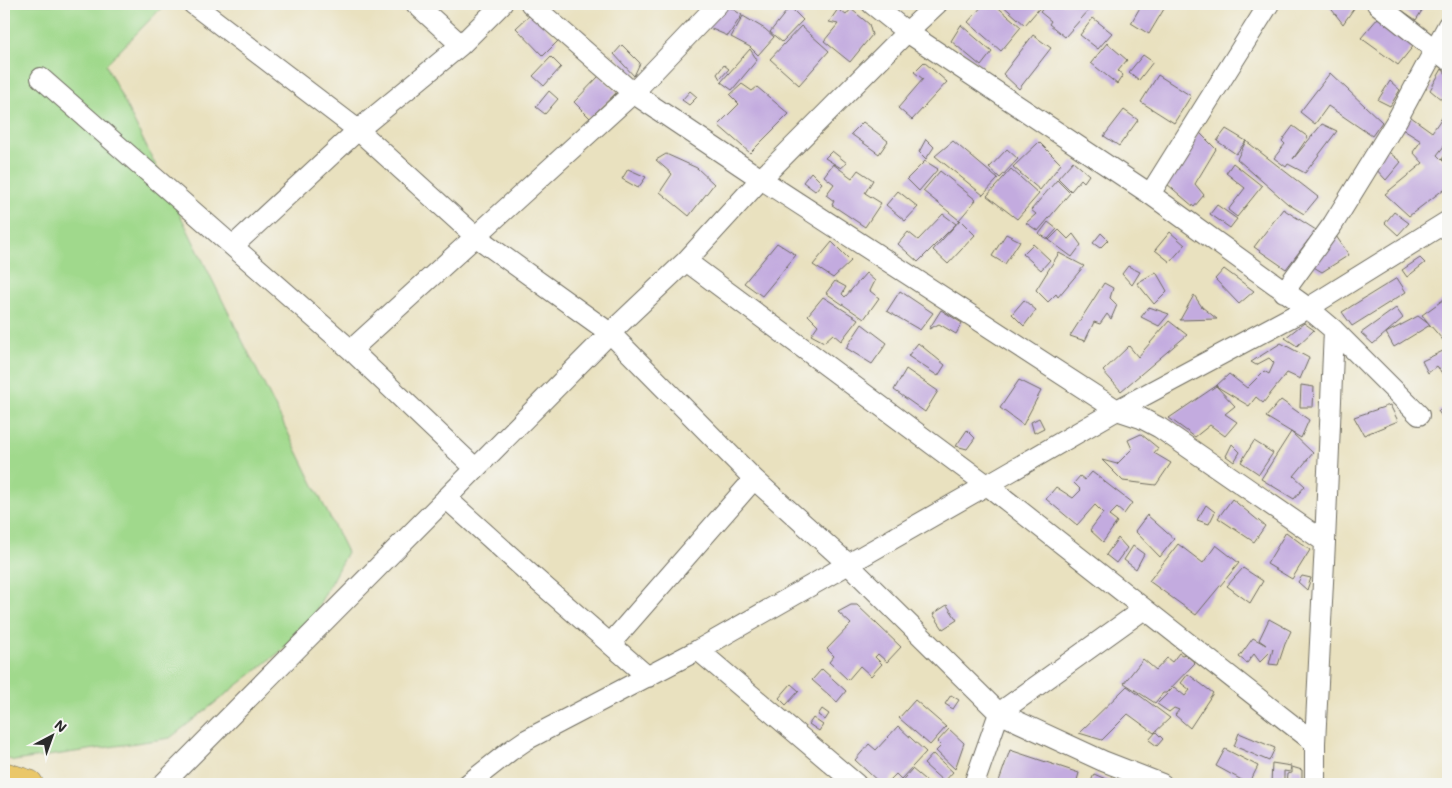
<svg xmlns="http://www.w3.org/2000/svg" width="1452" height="788" font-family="Mali,sans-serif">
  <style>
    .green { fill: #a0d98c; stroke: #66825c }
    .building { fill: #c3abdf }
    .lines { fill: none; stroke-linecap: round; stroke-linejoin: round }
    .street-casing { stroke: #6e6b5f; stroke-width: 22 }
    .highway-casing { stroke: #6e6b5f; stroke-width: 29 }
    .street { stroke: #fff; stroke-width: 20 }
    .highway { stroke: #eac769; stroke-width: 28 }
  </style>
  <rect width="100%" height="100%" fill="#f6f6f2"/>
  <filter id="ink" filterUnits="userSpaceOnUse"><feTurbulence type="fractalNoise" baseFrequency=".02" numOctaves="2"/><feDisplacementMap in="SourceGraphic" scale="10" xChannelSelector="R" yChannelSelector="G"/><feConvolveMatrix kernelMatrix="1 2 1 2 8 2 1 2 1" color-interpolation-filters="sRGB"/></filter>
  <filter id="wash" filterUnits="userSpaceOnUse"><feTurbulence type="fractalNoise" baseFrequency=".0096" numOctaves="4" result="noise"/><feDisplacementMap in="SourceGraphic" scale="20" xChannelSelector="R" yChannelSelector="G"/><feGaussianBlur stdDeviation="1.12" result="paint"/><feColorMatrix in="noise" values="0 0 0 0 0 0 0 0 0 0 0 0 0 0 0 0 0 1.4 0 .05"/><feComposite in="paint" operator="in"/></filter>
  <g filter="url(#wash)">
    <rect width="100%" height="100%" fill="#e9e1bf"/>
    <path class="green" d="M4 4H165L106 65 347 552 304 633 170 738 14 761 4 757Z"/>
    <g id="blocks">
      <path class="building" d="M984 4H994L1021 27 1001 51 968 22Z
        M1001 4H1043L1025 25Z
        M1047 4H1080L1089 10 1065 37 1049 24 1051 21 1040 12Z
        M1142 4H1167L1149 34 1131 23Z
        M1331 4H1357L1343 24 1329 6Z
        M1393 4H1426L1416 20Z
        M726 5 742 15 728 36 707 27Z
        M790 7 803 20 782 42 770 32Z
        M838 9 846 15 851 9 869 24 872 35 850 62 824 41 838 24 829 22Z
        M532 13 558 41 543 56 516 28Z
        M743 16 765 29 774 37 758 55 750 47 731 37Z
        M1093 18 1112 33 1098 49 1080 35Z
        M1378 18 1415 44 1398 65 1361 38Z
        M961 25 992 52 981 66 951 41Z
        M801 26 829 51 799 85 770 59Z
        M1033 35 1051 48 1019 89 1003 74Z
        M1107 43 1127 60 1118 71 1123 75 1117 84 1091 63Z
        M622 45 640 63 634 76 614 54Z
        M750 49 757 60 732 90 721 82Z
        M1143 55 1153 62 1139 80 1129 72Z
        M551 57 561 67 544 86 533 76Z
        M924 62 947 82 912 120 898 108 923 79 914 72Z
        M724 65 729 69 720 79 717 74Z
        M1442 69 1448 76V92L1442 100 1430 90Z
        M1330 73 1382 122 1372 136 1328 106 1315 124 1300 112Z
        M1158 75 1191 96 1174 123 1141 102Z
        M599 76 617 92 590 118 574 102Z
        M1390 81 1400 90 1390 106 1378 100Z
        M742 84 752 91 757 87 789 114 750 153 718 125 739 104 730 95Z
        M549 91 558 99 545 114 536 107Z
        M690 91 697 97 689 105 682 100Z
        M1448 109V141L1437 155 1448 166V186L1409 216 1385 194 1423 163 1413 152 1421 141 1402 129 1411 117 1432 132Z
        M1124 110 1138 120 1119 146 1104 136Z
        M863 122 888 141 879 154 851 134Z
        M1322 124 1337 131 1305 173 1288 164 1286 167 1274 158 1285 144 1282 141 1293 126 1308 137 1293 159Z
        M1226 129 1246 141 1236 154 1217 141Z
        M1199 132 1216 149 1195 184 1204 195 1194 207 1167 184Z
        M926 139 934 147 926 159 919 152Z
        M953 141 998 179 983 195 935 156Z
        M1246 141 1318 197 1304 214 1288 204 1237 159Z
        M1039 142 1061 164 1040 190 1013 167Z
        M1007 149 1018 159 1000 178 989 168Z
        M1385 149 1401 162 1386 180 1374 167Z
        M832 151 847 163 841 168 825 158Z
        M1448 151V165L1442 159Z
        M666 154 697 168 714 184 689 216 660 192 672 174 656 160Z
        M925 161 938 169 919 191 907 179Z
        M1073 161 1089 175 1084 182 1081 179 1071 191 1058 178Z
        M1233 163 1262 186 1237 217 1228 210 1245 188 1226 173Z
        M833 164 852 178 858 170 873 180 865 193 881 203 865 227 832 205 834 201 826 195 834 184 824 176Z
        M628 169 646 177 638 188 622 179Z
        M1011 169 1039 194 1017 219 987 196Z
        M940 171 976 200 959 220 923 191Z
        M811 172 822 183 815 191 803 182Z
        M1057 180 1070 193 1038 231 1026 223 1036 214 1031 210Z
        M898 191 918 207 905 221 886 205Z
        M1217 205 1237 219 1230 228 1210 214Z
        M1283 209 1316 230 1286 269 1254 247Z
        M1394 212 1409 223 1398 235 1385 223Z
        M943 214 956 224 918 262 898 244 908 232 918 240Z
        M960 220 975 235 948 264 933 250Z
        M1048 222 1057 229 1048 239 1039 234Z
        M1059 230 1068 239 1073 234 1081 245 1072 257 1049 240Z
        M1170 232 1185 245 1170 262 1155 250Z
        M1101 233 1108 240 1100 248 1093 243Z
        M1334 233 1349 255 1322 272 1312 266Z
        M1006 234 1020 241 1005 264 992 256Z
        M832 242 851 261 833 278 813 265Z
        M777 243 796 255 762 296 744 283Z
        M1033 244 1050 260 1041 270 1023 254Z
        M1059 253 1084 266 1058 297 1056 294 1048 302 1036 290Z
        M1420 258 1425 263 1407 277 1402 270Z
        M1128 266 1140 272 1132 285 1122 274Z
        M1224 269 1254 291 1239 304 1215 279Z
        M1156 272 1167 291 1154 304 1137 283Z
        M866 273 875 281 870 291 879 298 864 319 826 293 835 281 846 287 842 294 845 297Z
        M1397 278 1406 292 1352 326 1342 312Z
        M1104 283 1113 288 1110 298 1117 305 1111 319 1107 314 1100 324 1094 322 1085 341 1070 336Z
        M900 291 933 313 920 330 887 311Z
        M1194 295 1202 307 1217 319 1180 320Z
        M823 297 858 319 841 341 833 334 824 342 811 335 818 325 808 315Z
        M1447 297 1448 346 1430 325 1394 347 1386 333 1418 316 1430 325 1422 315Z
        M1024 300 1036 310 1024 326 1012 314Z
        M1149 307 1169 314 1159 326 1141 317Z
        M1396 308 1403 318 1373 344 1361 333Z
        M941 310 962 323 956 334 939 324 929 329Z
        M1169 321 1187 335 1121 391 1103 371 1129 346 1138 357Z
        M1304 323 1314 330 1297 346 1285 338Z
        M862 324 887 343 872 364 846 348Z
        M918 343 945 365 938 376 908 356Z
        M1281 343 1309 358 1300 379 1287 373 1263 403 1256 397 1249 406 1216 386 1235 406 1225 414 1237 422 1225 436 1210 425 1195 437 1169 418 1216 386 1229 374 1247 388 1264 371 1269 374 1274 363 1269 358 1256 365 1251 362Z
        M1445 350 1448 355V382L1437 366 1428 373 1422 361Z
        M906 369 938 391 925 412 894 390Z
        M1019 380 1041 391 1023 425 1000 408Z
        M1301 385 1314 387 1313 407H1300Z
        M1281 400 1309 420 1301 438 1291 432 1313 453 1294 476 1305 486 1294 499 1261 479 1291 432 1266 417Z
        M1390 405 1398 421 1364 435 1354 417Z
        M1448 406V425L1438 411Z
        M1039 418 1044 428 1034 433 1031 422Z
        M967 430 975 438 967 449 956 446Z
        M1141 434 1158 448 1154 453 1171 463 1156 485 1123 481 1102 460 1117 464 1132 449 1128 440Z
        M1254 441 1273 453 1259 474 1241 462Z
        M1232 444 1240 452 1234 462 1226 456Z
        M1092 472 1132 503 1124 514 1117 508 1109 516 1117 522 1103 542 1090 530 1103 513 1095 505 1077 525 1046 499 1056 487 1073 498 1081 490 1074 483 1080 476 1085 480Z
        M1232 499 1265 526 1254 542 1218 518Z
        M1206 505 1215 512 1209 524 1197 520Z
        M1147 515 1174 539 1160 557 1135 531Z
        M1286 532 1310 550 1292 579 1267 564Z
        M1118 538 1127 548 1116 563 1106 555Z
        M1178 544 1203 563 1216 545 1239 563 1196 615 1149 581Z
        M1133 546 1144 554 1136 569 1124 560Z
        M1243 568 1263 581 1250 603 1227 586Z
        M1302 576 1311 578 1307 590 1298 582Z
        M851 605H857L901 647 887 662 878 654 875 657 882 664 871 676 860 666 848 680 829 662 834 656 827 649 851 624 838 612Z
        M947 605 957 620 943 629 933 614Z
        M1269 619 1291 631 1285 644 1278 665 1269 664 1273 649 1260 662 1254 654 1247 663 1239 657 1253 638 1266 645 1259 640Z
        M1179 653 1182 655 1185 654 1195 663 1166 693H1163L1155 703 1124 683 1143 659 1156 670 1167 658 1172 662Z
        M822 669 846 691 837 702 812 680Z
        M1188 674 1213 693 1190 728 1175 715 1179 710 1174 708 1169 712 1157 704 1174 687 1185 696 1190 690 1181 683Z
        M791 684 799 691 786 705 779 698Z
        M1127 686 1170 718 1154 733 1128 714 1102 740 1079 733Z
        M951 695 959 700 953 709 945 704Z
        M915 700 946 727 930 745 899 718Z
        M822 709 829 714 825 720 818 715Z
        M813 718 823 725 819 731 809 724Z
        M898 726 926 752 901 779 896 774 886 784H881L855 760 869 744 876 750Z
        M949 729 964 743 955 769 936 751 941 746 937 742Z
        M1156 732 1163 739 1157 746 1149 740Z
        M1239 733 1275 748 1269 761 1234 746Z
        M1225 749 1258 766 1249 784 1216 766Z
        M1010 750 1079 773 1076 784H998Z
        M933 754 953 772 944 782 924 764Z
        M1272 763 1291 766 1290 772 1284 771V784H1271Z
        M1292 767 1302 770V784H1286L1287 774 1292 773Z
        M912 769 930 784H899Z
        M1094 774 1117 784H1090Z"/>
    </g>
  </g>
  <g filter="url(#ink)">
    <use href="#blocks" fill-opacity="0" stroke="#6e6b5f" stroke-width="1"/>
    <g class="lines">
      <g class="street-casing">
        <path id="street" d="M193 4 358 130 475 236 610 333 754 479 848 564 999 713 1103 761 1162 784
          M416 4 461 45
          M531 4 633 93 761 179 1117 410 1141 418 1160 428 1325 542
          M872 4 907 32 1150 194 1308 308 1334 330 1419 415
          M1377 4 1448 60
          M41 78 351 350 475 468
          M1150 194 1269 4
          M233 246 358 130 461 45 502 4
          M686 261 987 485 1315 743
          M1284 292 1333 224 1397 120 1448 25
          M351 350 633 93 718 4
          M446 498 530 574 648 677
          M610 644 754 479
          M698 650 856 784
          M163 784 610 333 686 261 761 179 907 32 937 4
          M468 784 510 751 526 740 698 650 987 485 1117 410 1308 308 1448 221
          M974 784 999 713 1144 609
          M1315 784V743L1325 542 1334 330"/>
      </g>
      <g class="highway-casing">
        <path id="highway" d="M4 776 29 784"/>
      </g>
      <use href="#street" class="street"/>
      <use href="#highway" class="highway"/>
    </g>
  </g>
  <rect width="1452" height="788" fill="none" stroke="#f6f6f2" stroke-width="20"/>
  <g transform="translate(52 736) rotate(41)" stroke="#f6f6f2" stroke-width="4" paint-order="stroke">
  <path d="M0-4L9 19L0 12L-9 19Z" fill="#2b2b2b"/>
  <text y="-8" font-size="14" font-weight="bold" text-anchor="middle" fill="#2b2b2b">N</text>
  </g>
</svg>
